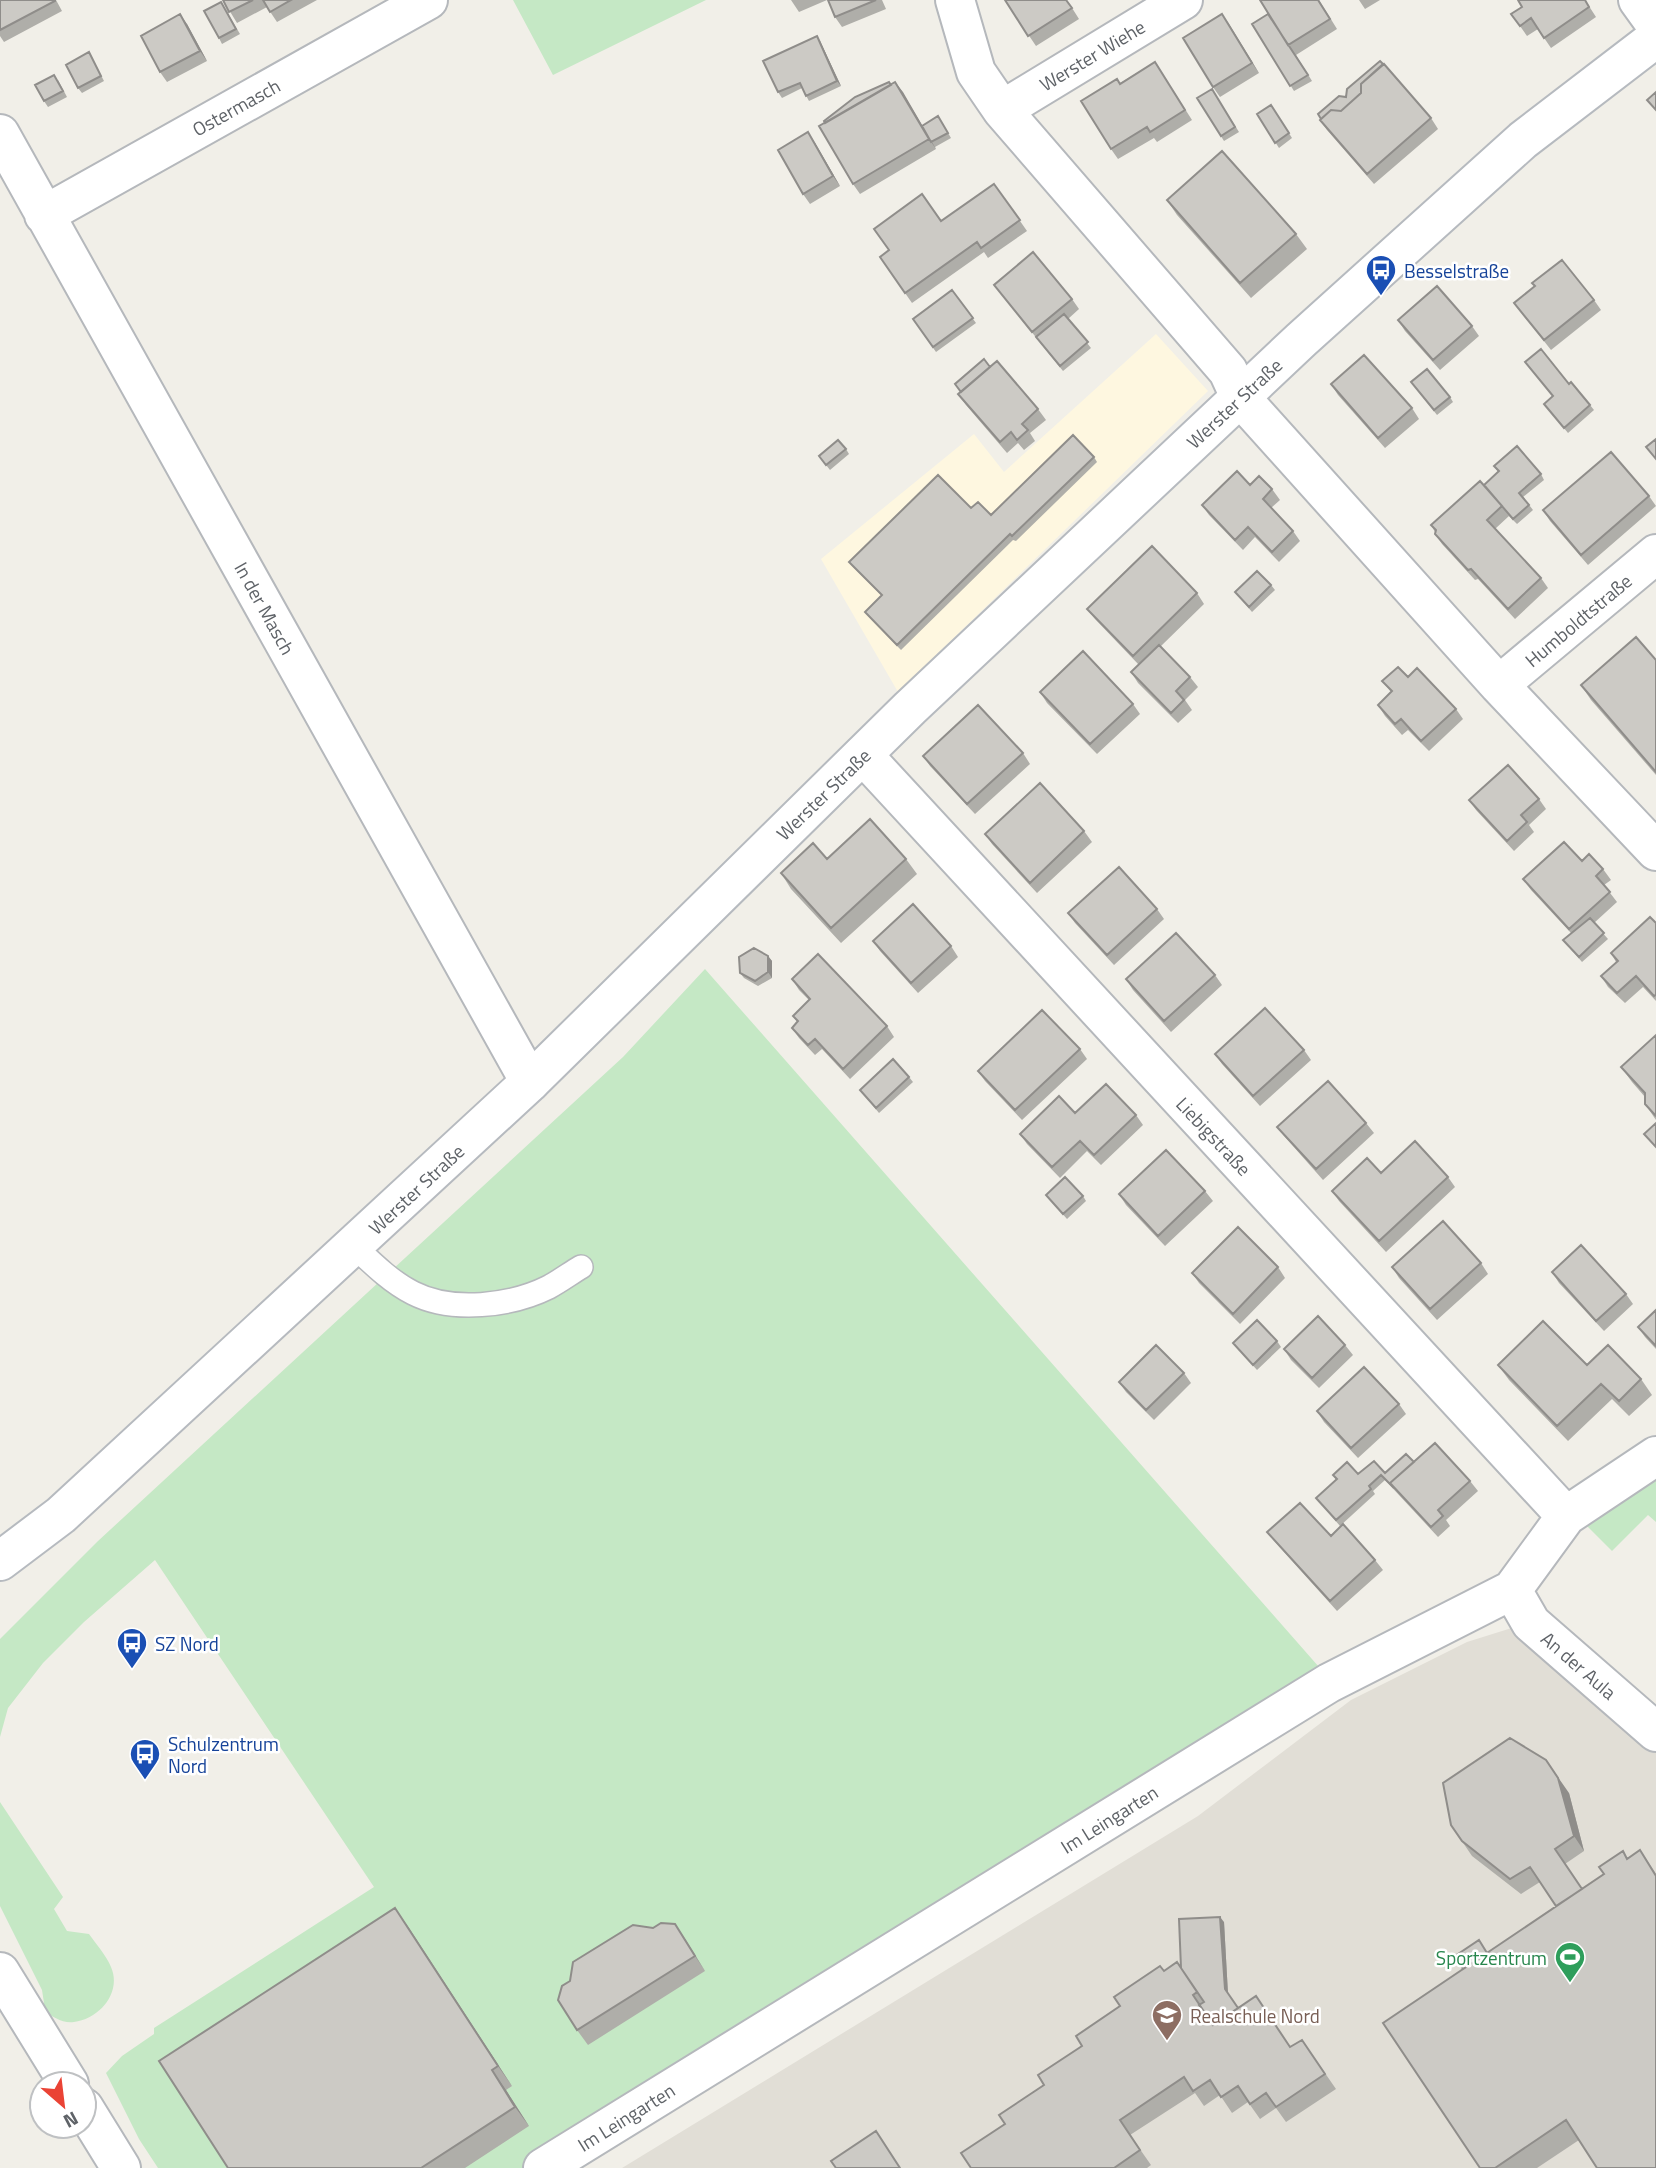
<svg xmlns="http://www.w3.org/2000/svg" width="1656" height="2168" font-family="'Titillium Web',sans-serif">
  <style>
    .commercial { fill: #fef7e0 }
    .education { fill: #e1ded6 }
    .green { fill: #c5e8c5 }
    .lines { fill: none; stroke-linecap: round; stroke-linejoin: round }
    .lane-casing { stroke: #b5b8bc; stroke-width: 26 }
    .street-casing { stroke: #b5b8bc; stroke-width: 42 }
    .secondary-casing { stroke: #b6babf; stroke-width: 42 }
    .lane { stroke: #fff; stroke-width: 23 }
    .street { stroke: #fff; stroke-width: 38 }
    .secondary { stroke: #fff; stroke-width: 38 }
    .wall { fill: #afaea9 }
    .shaded-wall { fill: #8f8d8a }
    .building { fill: #cccac5; stroke: #8f8d8a; stroke-width: 2 }
    .labels { text-anchor: middle; dominant-baseline: central; stroke-width: 5; stroke-linejoin: round; paint-order: stroke }
    .street-label { font-size: 19px; fill: #5f6368; stroke: #fff }
    .transit-label { font-size: 19px; fill: #164399; stroke: #fff; text-anchor: start }
    .leisure-label { font-size: 19px; fill: #27864d; stroke: #fff; text-anchor: end }
    .education-label { font-size: 19px; fill: #785e54; stroke: #fff; text-anchor: start }
  </style>
  <rect width="100%" height="100%" fill="#f1efe8"/>
  <path class="commercial" d="M1156 334 1208 391 898 692 821 559 974 434 1004 472Z"/>
  <path class="education" d="M1547 1617 1656 1713V2168H622L1198 1816 1351 1700 1467 1642Z"/>
  <path class="green" d="M513 0H706L553 75Z
    M705 969 1326 1675 529 2168H158L139 2139 106 2073 122 2056 154 2034V2028L374 1887 155 1560 84 1622 43 1663 8 1708 0 1737V1639L98 1541 623 1057Z
    M1656 1470V1522L1648 1515 1612 1551 1584 1523Z
    M0 1802 63 1897 54 1909 67 1931 89 1934C96 1944 106 1955 111 1967 122 1992 100 2019 74 2022 63 2024 52 2016 43 2011L44 2003 42 1990 0 1906Z"/>
  <g class="lines">
    <g class="lane-casing">
      <path id="lane" d="M354 1246C372 1263 391 1282 413 1293 452 1313 511 1306 549 1287 560 1281 571 1273 581 1267"/>
    </g>
    <g class="street-casing">
      <path id="street" d="M955 0 976 72 1002 110 1228 371 1240 397 1499 685 1656 851
        M1638 0 1656 25
        M1002 110 1183 0
        M0 134 530 1082
        M44 215 428 0
        M1499 685 1656 554
        M863 755 1566 1516
        M1512 1590 1531 1623 1656 1732
        M0 1972 69 2084
        M84 2108 121 2168
        M543 2168 1329 1683 1512 1590 1566 1516 1656 1456"/>
    </g>
    <g class="secondary-casing">
      <path id="secondary" d="M0 1561 61 1515 530 1082 910 708 1301 340 1523 140 1656 38"/>
    </g>
    <use href="#lane" class="lane"/>
    <use href="#street" class="street"/>
    <use href="#secondary" class="secondary"/>
  </g>
  <path class="wall" d="M0 0H56L62 11 4 42 0 36Z
    M223 0H317L277 22 267 7 237 23Z
    M791 0H827L799 12Z
    M828 0H882L886 9 842 27 835 17Z
    M1005 0H1067L1079 19 1036 46Z
    M1260 0H1319L1337 29 1296 55 1312 81 1294 91 1252 24 1268 14Z
    M1359 0H1380L1365 9Z
    M1585 0 1596 17 1551 48 1538 29 1527 36 1520 26 1522 7Z
    M221 2 240 34 222 44 219 38Z
    M1222 14 1259 73 1220 97 1213 87Z
    M187 24 207 61 167 82 160 72Z
    M820 41 841 86 809 101 802 88 782 98 778 92Z
    M89 52 104 81 82 93 78 88Z
    M1155 62 1192 120 1157 142 1154 138 1118 159 1111 149 1120 83Z
    M58 80 67 97 48 107 44 101Z
    M895 82 922 126 941 121 951 138 935 147 936 149 860 194 853 184 891 84Z
    M1212 89 1239 132 1224 141 1197 98Z
    M1271 105 1292 138 1279 148 1257 114Z
    M1431 118 1438 129 1374 184 1327 130 1320 120Z
    M815 143 840 186 810 204 803 194Z
    M994 184 1027 231 988 258 984 252 912 303 880 257 941 221Z
    M1167 200 1296 234 1307 249 1251 298 1177 215Z
    M994 285 1072 299 1079 309 1068 319 1091 348 1063 371Z
    M1535 286 1594 300 1601 310 1551 350 1514 303Z
    M952 290 976 323 936 352 913 319Z
    M1398 320 1472 326 1479 336 1440 370 1405 331Z
    M990 367 1038 409 1046 420 1030 433 1035 441 1024 450 1018 443 1007 453 966 405 958 394 961 392 955 384Z
    M1331 384 1412 408 1419 419 1385 448 1338 395Z
    M1569 384 1590 405 1594 410 1568 433 1544 404Z
    M1415 387 1450 397 1453 402 1437 415Z
    M846 449 849 454 830 470 819 456Z
    M1094 457 1097 462 1016 541 1013 540 901 650 869 617 865 612 882 596 853 567 849 562 971 508 991 515Z
    M1494 466 1541 474 1544 480 1523 497 1533 510 1517 524 1509 516 1495 529 1541 578 1548 588 1515 619 1478 579 1475 580 1442 544 1435 534V532L1431 525 1484 485 1498 472Z
    M1250 485 1272 489 1280 500 1271 508 1293 531 1300 541 1279 562 1255 537 1243 550 1209 515 1202 505Z
    M1649 496 1656 506 1588 565 1550 521 1543 510Z
    M1271 585 1275 590 1252 612 1235 592Z
    M1197 593 1204 604 1160 647 1190 677 1198 687 1185 700 1192 710 1178 723 1138 683 1131 672 1139 665 1095 619 1087 609Z
    M1656 660V775L1591 700 1581 685Z
    M1408 677 1456 709 1463 719 1429 751 1408 730 1402 735 1385 716 1378 705 1391 692 1382 681Z
    M1040 692 1133 704 1140 714 1097 754 1047 703Z
    M1023 753 1030 764 975 814 930 766 923 756Z
    M1539 799 1546 809 1529 825 1534 832 1514 851 1476 810 1469 800Z
    M1084 831 1092 842 1037 893 992 844 985 834Z
    M827 859H906L917 874 841 943 791 889 781 873Z
    M1582 861 1603 869 1611 880 1604 885 1617 902 1594 923 1608 939 1582 962 1563 940 1571 933 1531 890 1523 879Z
    M1157 909 1164 919 1114 965 1075 923 1068 913Z
    M1656 923V1001L1643 987 1625 1003 1608 987 1601 976 1616 962 1611 953Z
    M873 941 951 946 958 957 918 993 880 951Z
    M768 956 772 961V978L758 986 744 978 740 973Z
    M1215 975 1222 985 1171 1032 1133 990 1126 979Z
    M792 979 887 1026 894 1037 850 1079 822 1049 815 1055 799 1038 792 1028 797 1022 793 1016 809 1000 799 990Z
    M1656 1035V1120L1645 1104V1097L1632 1082 1621 1067Z
    M1080 1049 1087 1059 1022 1120 985 1081 978 1071Z
    M1304 1050 1311 1060 1260 1106 1222 1064 1215 1054Z
    M909 1077 913 1082 879 1113 860 1090Z
    M1075 1113 1136 1115 1143 1125 1101 1165 1087 1151 1060 1178 1027 1144 1020 1134Z
    M1366 1123 1374 1133 1323 1180 1285 1137 1277 1127Z
    M1448 1177 1455 1187 1386 1252 1339 1201 1332 1191Z
    M1205 1191 1213 1201 1165 1246 1126 1205 1119 1194Z
    M1046 1195 1083 1196 1086 1201 1067 1219Z
    M1481 1263 1488 1274 1437 1320 1399 1278 1392 1267Z
    M1278 1267 1285 1278 1240 1324 1199 1283 1192 1273Z
    M1552 1272 1626 1294 1633 1304 1604 1331 1559 1283Z
    M1656 1310V1349L1645 1337 1638 1327Z
    M1277 1341 1281 1347 1257 1370 1233 1343Z
    M1345 1345 1353 1355 1319 1388 1291 1360 1284 1349Z
    M1498 1365H1587L1641 1379 1652 1395 1629 1416 1612 1399 1568 1441 1509 1380Z
    M1184 1373 1191 1383 1154 1420 1126 1392 1119 1382Z
    M1399 1404 1406 1414 1358 1458 1324 1422 1317 1411Z
    M1413 1462 1470 1481 1478 1491 1446 1520 1450 1526 1438 1537 1385 1480 1373 1491 1375 1494 1340 1526 1316 1498 1336 1480 1333 1475 1385 1473Z
    M1267 1532 1331 1536 1375 1560 1383 1570 1337 1611 1275 1542Z
    M1569 1793 1584 1851 1565 1864 1582 1889 1640 1850 1656 1874V2168L1579 2140 1537 2168H1480L1487 1953 1556 1906 1540 1882 1521 1894 1472 1856 1451 1825Z
    M395 1908 512 2086 506 2090 529 2126 465 2168H228Z
    M1224 1922 1228 1994 1238 2008 1291 2047 1302 2040 1336 2089 1286 2122 1276 2108 1260 2119 1248 2102 1232 2113 1220 2095 1204 2106 1195 2093 1130 2135 1151 2165 1147 2168H971L1005 2124 1120 2006 1164 1971 1181 1968Z
    M685 1939 705 1971 588 2045 577 2030Z"/>
  <path class="shaded-wall" d="M180 14 187 24 207 61 200 51Z
    M1222 14 1229 24 1259 73 1252 63Z
    M817 36 820 41 841 86 837 81Z
    M895 82 903 92 936 149 929 139Z
    M808 132 815 143 840 186 833 176Z
    M768 956 772 961V978L768 972Z
    M1546 1760 1569 1793 1584 1851 1574 1836Z
    M395 1908 409 1928 512 2086 498 2066Z
    M1220 1917 1224 1922 1228 1994 1225 1989Z
    M675 1924 685 1939 705 1971 695 1956Z
    M492 2070 506 2090 529 2126 515 2107Z"/>
  <path class="building" d="M0 0H55V1L0 30Z
    M223 0H253L229 12Z
    M263 0H291L270 12Z
    M828 0H876L835 17Z
    M1005 0H1066L1072 8 1028 36Z
    M1260 0H1318L1330 19 1288 45Z
    M1518 0H1585L1589 7 1544 38 1531 18 1520 26 1511 14 1522 7Z
    M221 2 236 29 219 38 204 11Z
    M180 14 200 51 160 72 141 36Z
    M1222 14 1252 63 1213 87 1183 38Z
    M1268 14 1308 75 1290 86 1252 24Z
    M817 36 837 81 806 96 800 83 778 92 763 61Z
    M89 52 101 76 78 88 66 65Z
    M1380 61 1383 64 1361 84V93L1341 111 1331 110 1321 119 1318 114 1339 96 1346 97 1347 89Z
    M1155 62 1185 110 1150 132 1147 127 1111 149 1081 101 1117 79 1120 84Z
    M1384 64 1431 118 1367 174 1320 120 1331 110 1341 111 1361 93V84Z
    M54 75 63 91 44 101 35 85Z
    M889 82 891 85 825 123 824 121 855 97Z
    M895 82 929 139 853 184 819 126Z
    M1212 89 1235 127 1221 136 1197 98Z
    M1656 92V110L1647 100Z
    M1271 105 1289 133 1275 143 1257 114Z
    M938 116 948 133 931 142 922 126Z
    M808 132 833 176 803 194 778 150Z
    M1222 151 1296 234 1240 283 1167 200Z
    M994 184 1020 220 981 248 977 242 905 293 880 257 889 250 874 229 922 194 941 221Z
    M1033 252 1072 299 1032 332 994 285Z
    M1562 260 1594 300 1544 340 1514 303 1535 286 1532 283Z
    M1437 286 1472 326 1433 360 1398 320Z
    M952 290 973 318 933 347 913 319Z
    M1064 314 1088 342 1060 366 1036 337Z
    M1541 349 1569 384 1571 382 1590 405 1564 428 1544 404 1553 396 1525 362Z
    M1364 355 1412 408 1378 438 1331 384Z
    M984 359 990 367 961 392 955 384Z
    M997 361 1038 409 1022 424 1028 430 1017 440 1011 432 1000 442 958 394Z
    M1427 369 1450 397 1434 410 1411 382Z
    M1073 435 1094 457 1012 536 1010 534 897 645 865 612 882 595 849 562 938 475 971 508 978 502 991 515Z
    M1656 439V459L1646 447Z
    M838 440 846 449 826 465 819 456Z
    M1517 446 1541 474 1519 493 1529 505 1513 519 1484 485 1499 471 1494 466Z
    M1611 452 1649 496 1581 555 1543 510Z
    M1237 471 1250 485 1259 476 1272 489 1263 499 1293 531 1272 552 1248 527 1235 540 1202 505Z
    M1480 481 1502 506 1487 520 1541 578 1508 609 1471 569 1468 570 1435 534 1436 530 1431 525Z
    M1152 546 1197 593 1133 656 1087 609Z
    M1257 571 1271 585 1249 607 1235 592Z
    M1636 637 1656 660V772L1581 685Z
    M1159 645 1190 677 1176 691 1184 700 1171 713 1131 672Z
    M1083 651 1133 704 1090 744 1040 692Z
    M1398 667 1408 677 1417 668 1456 709 1421 741 1401 719 1395 724 1378 705 1392 691 1382 681Z
    M978 705 1023 753 967 804 923 756Z
    M1508 765 1539 799 1521 815 1527 822 1507 841 1469 800Z
    M1040 783 1084 831 1030 883 985 834Z
    M870 819 906 859 831 928 781 873 813 843 827 859Z
    M1564 842 1582 861 1589 854 1603 869 1596 876 1610 892 1569 929 1523 879Z
    M1119 867 1157 909 1107 955 1068 913Z
    M913 904 951 946 911 983 873 941Z
    M1650 917 1656 923V995L1654 996 1636 976 1617 993 1601 976 1618 961 1611 953Z
    M1590 918 1604 933 1579 957 1563 940Z
    M1176 933 1215 975 1164 1021 1126 979Z
    M754 948 768 956V972L755 981 740 973 739 957Z
    M818 954 887 1026 843 1069 815 1039 808 1045 792 1028 798 1021 793 1016 810 999 792 979Z
    M1265 1008 1304 1050 1253 1096 1215 1054Z
    M1042 1010 1080 1049 1015 1110 978 1071Z
    M1656 1035V1116L1645 1104V1093L1621 1067Z
    M893 1059 909 1077 876 1108 860 1090Z
    M1328 1081 1366 1123 1316 1169 1277 1127Z
    M1106 1084 1136 1115 1094 1155 1080 1141 1052 1167 1020 1134 1059 1096 1075 1113Z
    M1656 1123V1147L1644 1134Z
    M1415 1141 1448 1177 1379 1241 1332 1191 1367 1158 1381 1173Z
    M1166 1150 1205 1191 1158 1236 1119 1194Z
    M1065 1177 1083 1196 1063 1214 1046 1195Z
    M1443 1221 1481 1263 1430 1309 1392 1267Z
    M1238 1227 1278 1267 1233 1314 1192 1273Z
    M1581 1245 1626 1294 1596 1321 1552 1272Z
    M1656 1310V1346L1638 1327Z
    M1318 1316 1345 1345 1312 1378 1284 1349Z
    M1257 1320 1277 1341 1253 1365 1233 1343Z
    M1543 1321 1587 1365 1608 1345 1641 1379 1619 1401 1601 1384 1557 1426 1498 1365Z
    M1156 1345 1184 1373 1146 1410 1119 1382Z
    M1364 1367 1399 1404 1351 1448 1317 1411Z
    M1435 1443 1470 1481 1438 1510 1443 1516 1431 1527 1390 1483Z
    M1406 1454 1414 1462 1390 1483 1394 1488 1381 1475 1369 1486 1371 1489 1336 1520 1316 1498 1337 1479 1333 1475 1347 1462 1358 1474 1374 1461 1385 1473Z
    M1300 1503 1331 1536 1343 1524 1375 1560 1330 1601 1267 1532Z
    M1510 1738 1546 1760 1558 1778 1574 1836 1555 1849 1582 1889 1556 1906 1530 1867 1510 1879 1462 1841 1451 1825 1443 1783Z
    M1640 1850 1656 1876V2168H1597L1566 2120 1495 2168H1480L1383 2023 1604 1874 1599 1867 1623 1851 1627 1859Z
    M395 1908 498 2066 492 2070 515 2107 421 2168H228L159 2061Z
    M1220 1917 1225 1989 1238 2008 1213 2025 1199 2005 1204 2002 1181 1968 1179 1919Z
    M661 1923 675 1924 695 1956 577 2030 558 2000 562 1986 570 1981 573 1962 633 1925 653 1928Z
    M1479 1940 1487 1953 1463 1969 1455 1956Z
    M1177 1962 1197 1992 1193 1995 1213 2025 1256 1996 1290 2047 1302 2040 1325 2074 1276 2107 1266 2093 1250 2104 1238 2086 1221 2097 1210 2080 1193 2091 1184 2077 1120 2120 1140 2150 1114 2168H971L961 2153 1005 2124 999 2115 1044 2085 1038 2075 1082 2046 1076 2036 1120 2006 1114 1997 1160 1966 1164 1971Z
    M876 2131 900 2168H836L831 2161Z"/>
  <defs>
    <g id="bus-pin" transform="scale(1.575)"><path d="M0 17L-7.5 6A9.5 9.5 0 1 1 7.5 6Z" fill="#1a4fb4" stroke="#fff"/><path d="M-5-6H5V4H4V6H2V4H-2V6H-4V4H-5ZM-3.5-4V0h7V-4ZM-3.5 1.2v1.5H-2V1.2ZM2 1.2v1.5H3.5V1.2Z" fill="#fff"/></g>
    <g id="stadium-pin" transform="scale(1.575)"><path d="M0 17L-7.5 6A9.5 9.5 0 1 1 7.5 6Z" fill="#2e9e5b" stroke="#fff"/><path d="M0-5a6.5 5 0 1 0 0 10a6.5 5 0 1 0 0-10ZM-3.5-1.8h7v3.6h-7Z" fill="#fff"/></g>
    <g id="school-pin" transform="scale(1.575)"><path d="M0 17L-7.5 6A9.5 9.5 0 1 1 7.5 6Z" fill="#8d6e63" stroke="#fff"/><path d="M0-5L7-2L0 1L-7-2ZM-4 1L0 2.5L4 1V4Q0 6-4 4Z" fill="#fff"/></g>
  </defs>
  <g fill-rule="evenodd">
    <use href="#bus-pin" x="1381" y="270"/>
    <use href="#bus-pin" x="132" y="1643"/>
    <use href="#bus-pin" x="145" y="1754"/>
    <use href="#stadium-pin" x="1570" y="1957"/>
    <use href="#school-pin" x="1167" y="2015"/>
  </g>
  <g class="labels">
    <g class="street-label">
      <text transform="translate(1092 55) rotate(-31)">Werster Wiehe</text>
      <text transform="translate(236 107) rotate(-29)">Ostermasch</text>
      <text transform="translate(1234 403) rotate(-43)">Werster Straße</text>
      <text transform="translate(265 608) rotate(61)">In der Masch</text>
      <text transform="translate(1578 620) rotate(-40)">Humboldtstraße</text>
      <text transform="translate(823 794) rotate(-44)">Werster Straße</text>
      <text transform="translate(1214 1136) rotate(47)">Liebigstraße</text>
      <text transform="translate(416 1189) rotate(-43)">Werster Straße</text>
      <text transform="translate(1579 1665) rotate(41)">An der Aula</text>
      <text transform="translate(1109 1819) rotate(-32)">Im Leingarten</text>
      <text transform="translate(626 2117) rotate(-32)">Im Leingarten</text>
    </g>
    <g class="transit-label">
      <text x="1404" y="270">Besselstraße</text>
      <text x="155" y="1643">SZ Nord</text>
      <text x="168" y="1743">Schulzentrum<tspan x="168" dy="22">Nord</tspan></text>
    </g>
    <g class="leisure-label">
      <text x="1547" y="1957">Sportzentrum</text>
    </g>
    <g class="education-label">
      <text x="1190" y="2015">Realschule Nord</text>
    </g>
  </g>
  <g transform="translate(63 2105) rotate(152)"><circle r="33" fill="#ffffff" stroke="#bfc1c3" stroke-width="2"/>
  <path d="M0-5L12 26L0 18L-12 26Z" fill="#ea4335"/>
  <text y="-10" font-size="19" font-weight="bold" text-anchor="middle" fill="#5f6368">N</text>
  </g>
</svg>
